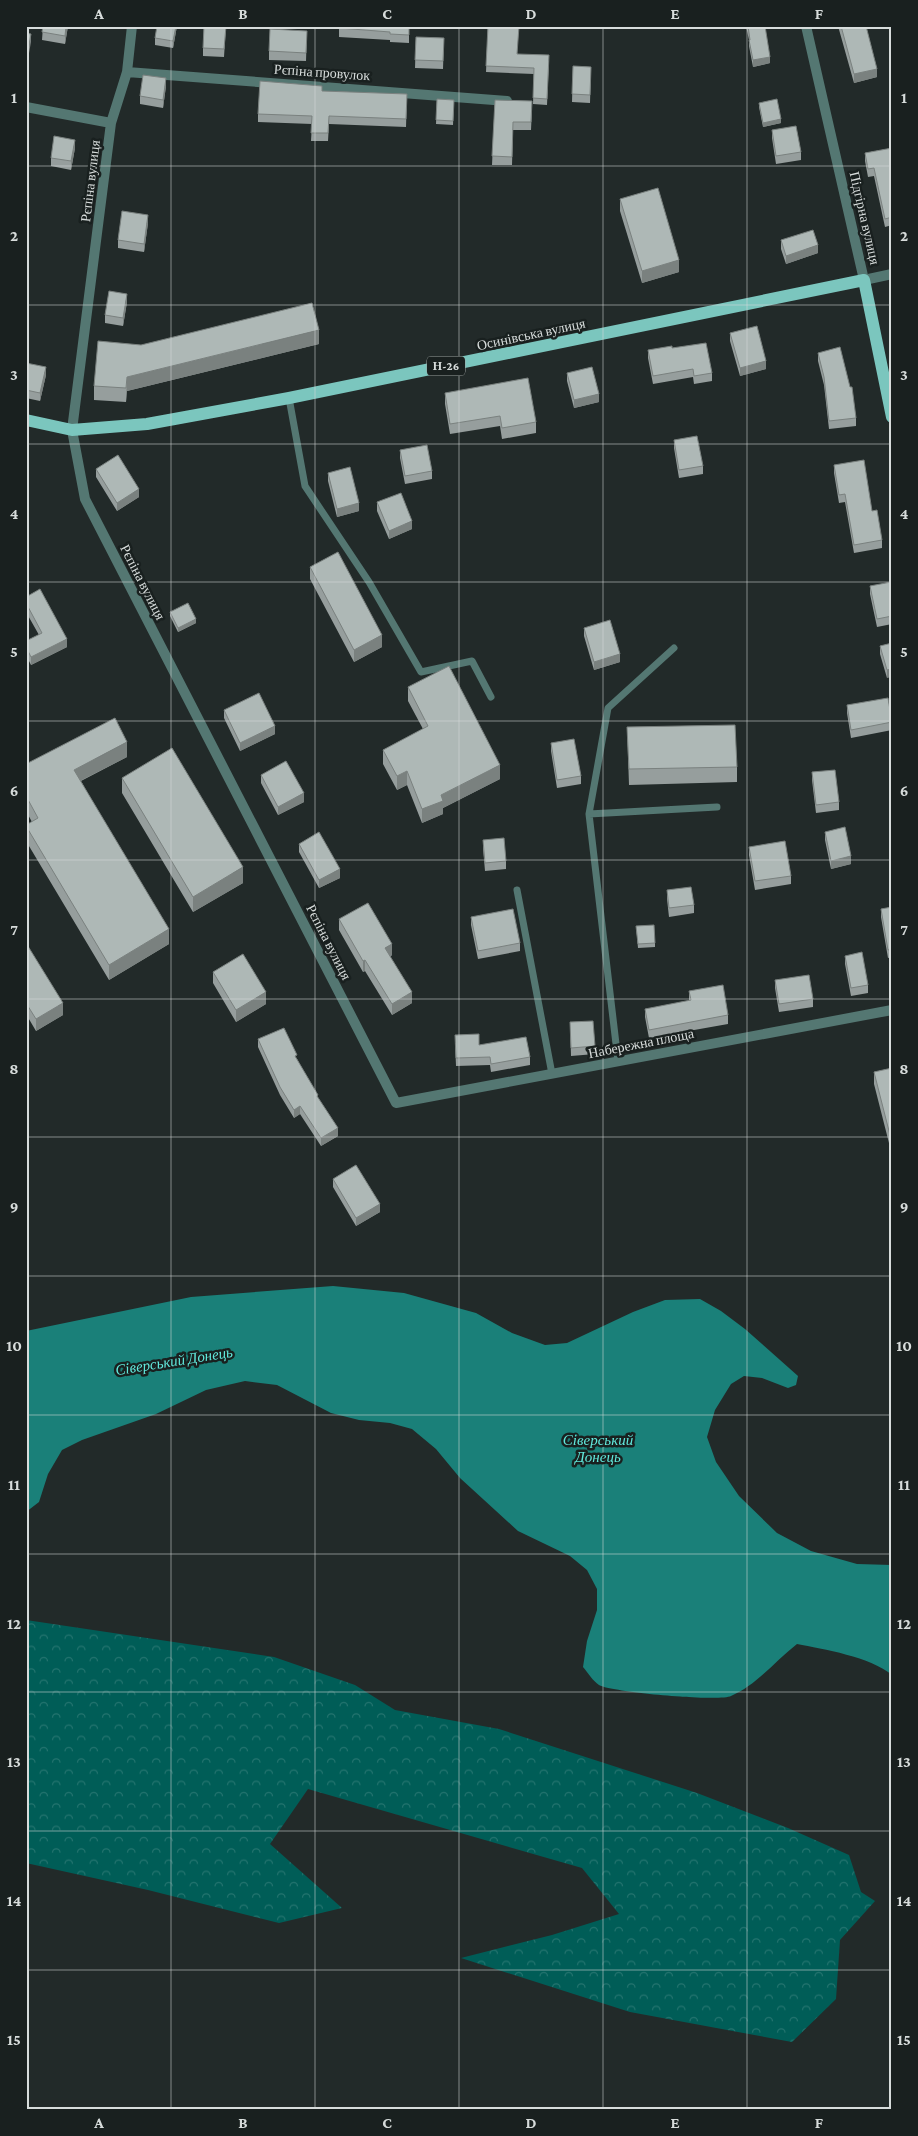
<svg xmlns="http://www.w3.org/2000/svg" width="918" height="2136" font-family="'Crimson Pro',serif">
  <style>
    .forest { fill: url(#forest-crowns) }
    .water { fill: #1a8079 }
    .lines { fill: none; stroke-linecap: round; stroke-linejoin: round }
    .service { stroke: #547772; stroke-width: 7 }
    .minor { stroke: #547772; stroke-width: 10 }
    .primary { stroke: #7bc6be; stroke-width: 12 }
    .wall { fill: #969e9d }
    .shaded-wall { fill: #7a817f }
    .building { fill: #aeb8b6; stroke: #7a817f }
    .grid { fill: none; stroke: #d7dcdb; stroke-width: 1; stroke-opacity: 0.55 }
    .labels { text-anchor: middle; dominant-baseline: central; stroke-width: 5; stroke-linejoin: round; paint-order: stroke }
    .shield { fill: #19201f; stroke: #9ea4a3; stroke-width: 1 }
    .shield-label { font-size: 12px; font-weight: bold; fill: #d7dcdb }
    .street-label { font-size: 14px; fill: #d7dcdb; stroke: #19201f }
    .water-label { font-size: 15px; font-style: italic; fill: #61e8dc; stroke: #19201f }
    .neatline { fill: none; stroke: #d7dcdb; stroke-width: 2 }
    .grid-label { font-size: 16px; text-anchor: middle; font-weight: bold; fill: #d7dcdb }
  </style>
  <defs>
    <pattern id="forest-crowns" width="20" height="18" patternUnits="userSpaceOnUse" patternTransform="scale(1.25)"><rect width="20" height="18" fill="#005d57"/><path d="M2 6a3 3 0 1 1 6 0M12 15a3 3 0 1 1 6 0" fill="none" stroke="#24746f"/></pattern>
  </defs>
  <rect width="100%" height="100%" fill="#222a29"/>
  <path class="forest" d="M26 1620 274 1657 355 1685 395 1710 499 1729 697 1793 788 1828 849 1855 861 1892 875 1901 840 1940 836 1999 792 2042 630 2012 461 1958 552 1935 619 1914 582 1868 308 1789 270 1844 342 1908 279 1923 148 1890 26 1863Z"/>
  <path class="water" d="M333 1286 404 1293 476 1313 512 1333 545 1345 567 1343 633 1312 665 1300 700 1299 721 1311 745 1329 798 1376 796 1385 788 1388 762 1378 744 1376 731 1384 715 1410 707 1437 716 1462 739 1496 777 1533 811 1551 857 1564 892 1565V1675C871 1657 823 1649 797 1644 775 1661 757 1685 731 1696 719 1702 610 1692 599 1685 593 1681 588 1673 583 1667L587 1641 597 1610V1589L587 1570 570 1556 518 1531 460 1478 436 1449 412 1429 390 1423 359 1420 331 1413 277 1385 245 1381 206 1390 156 1414 82 1440 62 1450 48 1474 39 1502 26 1512V1331L191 1297Z"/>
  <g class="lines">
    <path class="service" d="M289 398 305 486 369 582 421 672 472 661 491 697
      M589 814 717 807
      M517 890 552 1074
      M618 1061 589 814 608 708 674 648"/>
    <path class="minor" d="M132 26 127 72 111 123 72 430 85 499 396 1103 892 1010
      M806 26 864 280 892 274
      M127 72 507 101
      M26 107 111 123"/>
    <path class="primary" d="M26 420 72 430 147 424 289 398 864 280 892 417"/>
  </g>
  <path class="wall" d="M43 26H68L65 44 42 40Z
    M177 26 173 48 155 45V38Z
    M226 26 224 57 203 56V48Z
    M339 26H409V43L390 42V40L339 37Z
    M488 26 518 54 549 61 547 105 533 104 534 74 486 72Z
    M746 26H765L770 63 753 67 749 46V40Z
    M838 26H866L877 77 854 83Z
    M307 31 306 61 269 60V51Z
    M416 37 444 38 443 69 415 68Z
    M573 66 591 67 590 103 572 102Z
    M166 86 163 108 140 104V96Z
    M322 91 407 94 406 127 329 124 328 141H311L312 124 258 122V114Z
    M437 99 454 100 453 125 436 124Z
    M495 100 532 109 531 130H513L512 165H492Z
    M759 103 781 123 763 127 759 107Z
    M772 130 801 152V160L776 164 772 138Z
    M75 148 71 170 51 166V158Z
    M892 148V225L885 227 874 176 868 177 865 161V153Z
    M620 199 679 272 642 283 620 211Z
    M148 223 144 252 118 248V240Z
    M781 240 818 253 786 264 781 249Z
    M127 302 123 326 105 323V315Z
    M730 333 766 369 740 376 730 341Z
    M319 344 127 391 126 402 94 400V386L141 345Z
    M648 350 712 373V381L694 384 693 377 653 384 648 358Z
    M818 353 856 418V426L829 429 824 385 818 361Z
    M26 363 46 375 40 401 26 398Z
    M567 373 599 402 574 408 567 381Z
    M445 393 536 422V433L502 439 500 426 450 434 445 404Z
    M674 440 703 466V474L679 478 674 448Z
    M400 450 432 471V479L405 484 400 458Z
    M834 465 882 540V548L854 553 845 502 839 503 834 473Z
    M96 469 139 497 117 511 96 477Z
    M328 473 359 511 337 517 328 481Z
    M377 502 412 529 389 539 377 511Z
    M310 567 382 647 354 662 310 579Z
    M892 585V624L877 627 870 594V586Z
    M26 597 67 647 31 665 26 655V641L39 635 26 612Z
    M170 612 196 623 178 632 170 616Z
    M584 628 620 662 594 670 584 636Z
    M892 643 887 678 880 654V646Z
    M408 687 500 779 443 808V814L422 823 407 785 397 790 383 764V750L423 729 408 701Z
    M847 705 892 720V730L851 738 847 713Z
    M224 710 275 734 240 751 224 718Z
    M627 727 737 767V782L629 785Z
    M551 743 581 776V784L557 788 551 751Z
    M127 757 81 781 169 944 109 980 26 841V825L32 822 26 811V764Z
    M812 772 839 802V810L816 813 812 780Z
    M261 775 304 802 278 815 261 783Z
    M122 778 243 883 193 912 122 793Z
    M825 832 851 864 831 869 825 840Z
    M483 840 506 861V869L485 871 483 848Z
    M299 844 340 878 319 888 299 852Z
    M749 847 791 876V884L755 890 749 855Z
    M667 890 694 905V913L669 917 667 899Z
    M892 907V957L888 958 881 917V909Z
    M471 917 520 943V951L478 959 471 925Z
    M339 919 392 955 390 957 412 1003 392 1015 365 971 363 972 339 930Z
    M636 926 655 943V947L638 948Z
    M26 943 63 1015 36 1031 26 1014Z
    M845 956 868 985V993L851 996 845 964Z
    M213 972 266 1004 236 1022 213 983Z
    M775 980 813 999V1007L779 1012 775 988Z
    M689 991 728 1015V1024L649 1038 645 1017V1009L689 1001Z
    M570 1022 595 1046V1054L571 1056Z
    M258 1039 297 1059 318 1098 338 1136 321 1146 300 1114 294 1118 280 1095 258 1047Z
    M455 1043 479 1045 530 1057V1065L491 1072 490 1065 456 1066Z
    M892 1068 890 1147 874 1084V1072Z
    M333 1179 380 1212 356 1226 333 1187Z"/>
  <path class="shaded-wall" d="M66 26H68L65 44V36Z
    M176 26H177L173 48V41Z
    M31 34V42L26 70V62Z
    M770 57V63L753 67V60Z
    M877 69V77L854 83V74Z
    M166 78V86L163 108V100Z
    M781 119V123L763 127V123Z
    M75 140V148L71 170V161Z
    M148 215V223L144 252V244Z
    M818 245V253L786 264V256Z
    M679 260V272L642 283V271Z
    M127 294V302L123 326V318Z
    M319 330V344L127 391 126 402 127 377Z
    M766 361V369L740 376V368Z
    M46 367V375L40 401V393Z
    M599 394V402L574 408V400Z
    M139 489V497L117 511V503Z
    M359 503V511L337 517V509Z
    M412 521V529L389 539V531Z
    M196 619V623L178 632V628Z
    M382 635V647L354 662V650Z
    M67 639V647L31 665V657Z
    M620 654V662L594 670V662Z
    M892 669V677L887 678V670Z
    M275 726V734L240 751V743Z
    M127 742V757L74 784V770Z
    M500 765V779L443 808V814L422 823V809L441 795Z
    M407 771V785L397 790V776Z
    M304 793V802L278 815V807Z
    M851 856V864L831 869V861Z
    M243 867V883L193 912V897Z
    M340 869V878L319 888V880Z
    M169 929V944L109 980V965Z
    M392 944V955L385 959V948Z
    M365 960V971L363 972V961Z
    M266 992V1004L236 1022V1010Z
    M412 992V1003L392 1015V1004Z
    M63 1003V1015L36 1031V1019Z
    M300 1106V1114L294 1118V1110Z
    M338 1128V1136L321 1146V1138Z
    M890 1135H892V1147H890Z
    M380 1204V1212L356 1226V1218Z"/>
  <path class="building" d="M43 26H66L65 36 42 32Z
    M157 26H176L173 41 155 38Z
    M204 26H226L224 49 203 48Z
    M339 26H409V35L390 34V32L339 28Z
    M488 26H519L517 54 549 55 547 99 533 98 534 68 486 66Z
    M748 26H765L770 57 753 60 749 40H750Z
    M841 26H866L877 69 854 74Z
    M270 29 307 31 306 53 269 51Z
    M26 33 31 34 26 62Z
    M416 37 444 38 443 61 415 60Z
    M573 66 591 67 590 95 572 94Z
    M143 75 166 78 163 100 140 96Z
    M260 81 322 86V91L407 94 406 119 329 116 328 133H311L312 116 258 114Z
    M437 99 454 100 453 121 436 120Z
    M777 99 781 119 763 123 759 103Z
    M495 100 532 101 531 122H513L512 157 492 156Z
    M796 126 801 152 776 156 772 130Z
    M54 136 75 140 71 161 51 158Z
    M892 148V217L885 219 874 168 868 169 865 153Z
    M658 188 679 260 642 271 620 199Z
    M122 211 148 215 144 244 118 240Z
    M813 230 818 245 786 256 781 240Z
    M109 291 127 294 123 318 105 315Z
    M312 303 319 330 127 377 126 388 94 386 98 341 141 345Z
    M757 326 766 361 740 368 730 333Z
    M706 343 712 373 694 376 693 369 653 376 648 350 672 346V348Z
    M840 347 850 387H852L856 418 829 421 824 377 818 353Z
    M26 363 46 367 40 393 26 390Z
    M592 367 599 394 574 400 567 373Z
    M528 378 536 422 502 428 500 416 450 424 445 393Z
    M697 436 703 466 679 470 674 440Z
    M427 445 432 471 405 476 400 450Z
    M118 455 139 489 117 503 96 469Z
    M864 460 872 511 877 510 882 540 854 545 845 494 839 495 834 465Z
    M350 467 359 503 337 509 328 473Z
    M401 493 412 521 389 531 377 502Z
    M338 552 382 635 354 650 310 567Z
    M891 582 892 616 877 619 870 586Z
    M40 589 67 639 31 657 26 647V641L42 633 26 603V597Z
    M188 603 196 619 178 628 170 612Z
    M610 620 620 654 594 662 584 628Z
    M892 643V669L887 670 880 646Z
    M449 666 500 765 441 795 443 801 422 809 407 771 397 776 383 750 428 726 408 687Z
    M259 693 275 726 240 743 224 710Z
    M888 698 892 722 851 730 847 705Z
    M115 718 127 742 74 770 169 929 109 965 26 826V825L38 818 26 796V764Z
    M735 725 737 767 629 769 627 727Z
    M574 739 581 776 557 780 551 743Z
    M172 748 243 867 193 897 122 778Z
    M286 761 304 793 278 807 261 775Z
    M835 770 839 802 816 805 812 772Z
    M845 827 851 856 831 861 825 832Z
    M319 832 340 869 319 880 299 844Z
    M504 838 506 861 485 863 483 840Z
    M785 841 791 876 755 881 749 847Z
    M691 887 694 905 669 908 667 890Z
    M368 903 392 944 385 948 412 992 392 1004 365 960 363 961 339 919Z
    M892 907V949L888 950 881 909Z
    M513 909 520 943 478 951 471 917Z
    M654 925 655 943 638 944 636 926Z
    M26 943 63 1003 36 1019 26 1003Z
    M862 952 868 985 851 988 845 956Z
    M243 954 266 992 236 1010 213 972Z
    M809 975 813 999 779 1004 775 980Z
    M723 985 728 1015 649 1030 645 1009 691 1000 689 991Z
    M593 1021 595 1046 571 1048 570 1022Z
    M284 1028 297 1055 295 1056 318 1095 317 1096 338 1128 321 1138 300 1106 294 1110 280 1087 258 1039Z
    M479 1034V1045L526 1037 530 1057 491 1064 490 1057 456 1058 455 1035Z
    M892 1068V1135H890L874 1072Z
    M356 1165 380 1204 356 1218 333 1179Z"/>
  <path class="grid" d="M171 26V2110M315 26V2110M459 26V2110M603 26V2110M747 26V2110M26 166H892M26 305H892M26 444H892M26 582H892M26 721H892M26 860H892M26 999H892M26 1137H892M26 1276H892M26 1415H892M26 1554H892M26 1692H892M26 1831H892M26 1970H892"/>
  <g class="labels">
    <rect class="shield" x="427" y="356.5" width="38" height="19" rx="4"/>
    <g class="shield-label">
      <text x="446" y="366">Н-26</text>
    </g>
    <g class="street-label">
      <text transform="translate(322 72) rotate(4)">Рєпіна провулок</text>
      <text transform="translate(90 181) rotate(-83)">Рєпіна вулиця</text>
      <text transform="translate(865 218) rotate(77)">Підгірна вулиця</text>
      <text transform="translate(531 334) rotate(-12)">Осинівська вулиця</text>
      <text transform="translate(143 582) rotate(63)">Рєпіна вулиця</text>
      <text transform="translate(329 942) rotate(63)">Рєпіна вулиця</text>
      <text transform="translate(641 1043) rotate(-11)">Набережна площа</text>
    </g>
    <g class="water-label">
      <text transform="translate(174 1361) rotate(-9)">Сіверський Донець</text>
      <text x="598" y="1440">Сіверський<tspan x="598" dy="17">Донець</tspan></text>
    </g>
  </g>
  <rect width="918" height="2136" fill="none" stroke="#19201f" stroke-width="55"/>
  <rect x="28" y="28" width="862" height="2080" class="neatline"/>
  <g class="grid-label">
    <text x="99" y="19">A</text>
    <text x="243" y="19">B</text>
    <text x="387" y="19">C</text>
    <text x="531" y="19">D</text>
    <text x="675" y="19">E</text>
    <text x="819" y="19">F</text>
    <text x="14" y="103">1</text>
    <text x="904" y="103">1</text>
    <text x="14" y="241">2</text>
    <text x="904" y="241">2</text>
    <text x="14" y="380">3</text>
    <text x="904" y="380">3</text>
    <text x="14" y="519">4</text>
    <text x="904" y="519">4</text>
    <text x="14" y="657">5</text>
    <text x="904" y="657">5</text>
    <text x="14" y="796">6</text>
    <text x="904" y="796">6</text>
    <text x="14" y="935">7</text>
    <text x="904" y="935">7</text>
    <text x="14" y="1074">8</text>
    <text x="904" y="1074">8</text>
    <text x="14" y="1212">9</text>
    <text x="904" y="1212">9</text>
    <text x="14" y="1351">10</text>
    <text x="904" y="1351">10</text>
    <text x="14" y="1490">11</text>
    <text x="904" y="1490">11</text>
    <text x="14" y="1629">12</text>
    <text x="904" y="1629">12</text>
    <text x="14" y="1767">13</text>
    <text x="904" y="1767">13</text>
    <text x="14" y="1906">14</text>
    <text x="904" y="1906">14</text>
    <text x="14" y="2045">15</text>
    <text x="904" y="2045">15</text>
    <text x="99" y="2128">A</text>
    <text x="243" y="2128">B</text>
    <text x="387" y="2128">C</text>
    <text x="531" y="2128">D</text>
    <text x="675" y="2128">E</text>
    <text x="819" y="2128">F</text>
  </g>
</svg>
